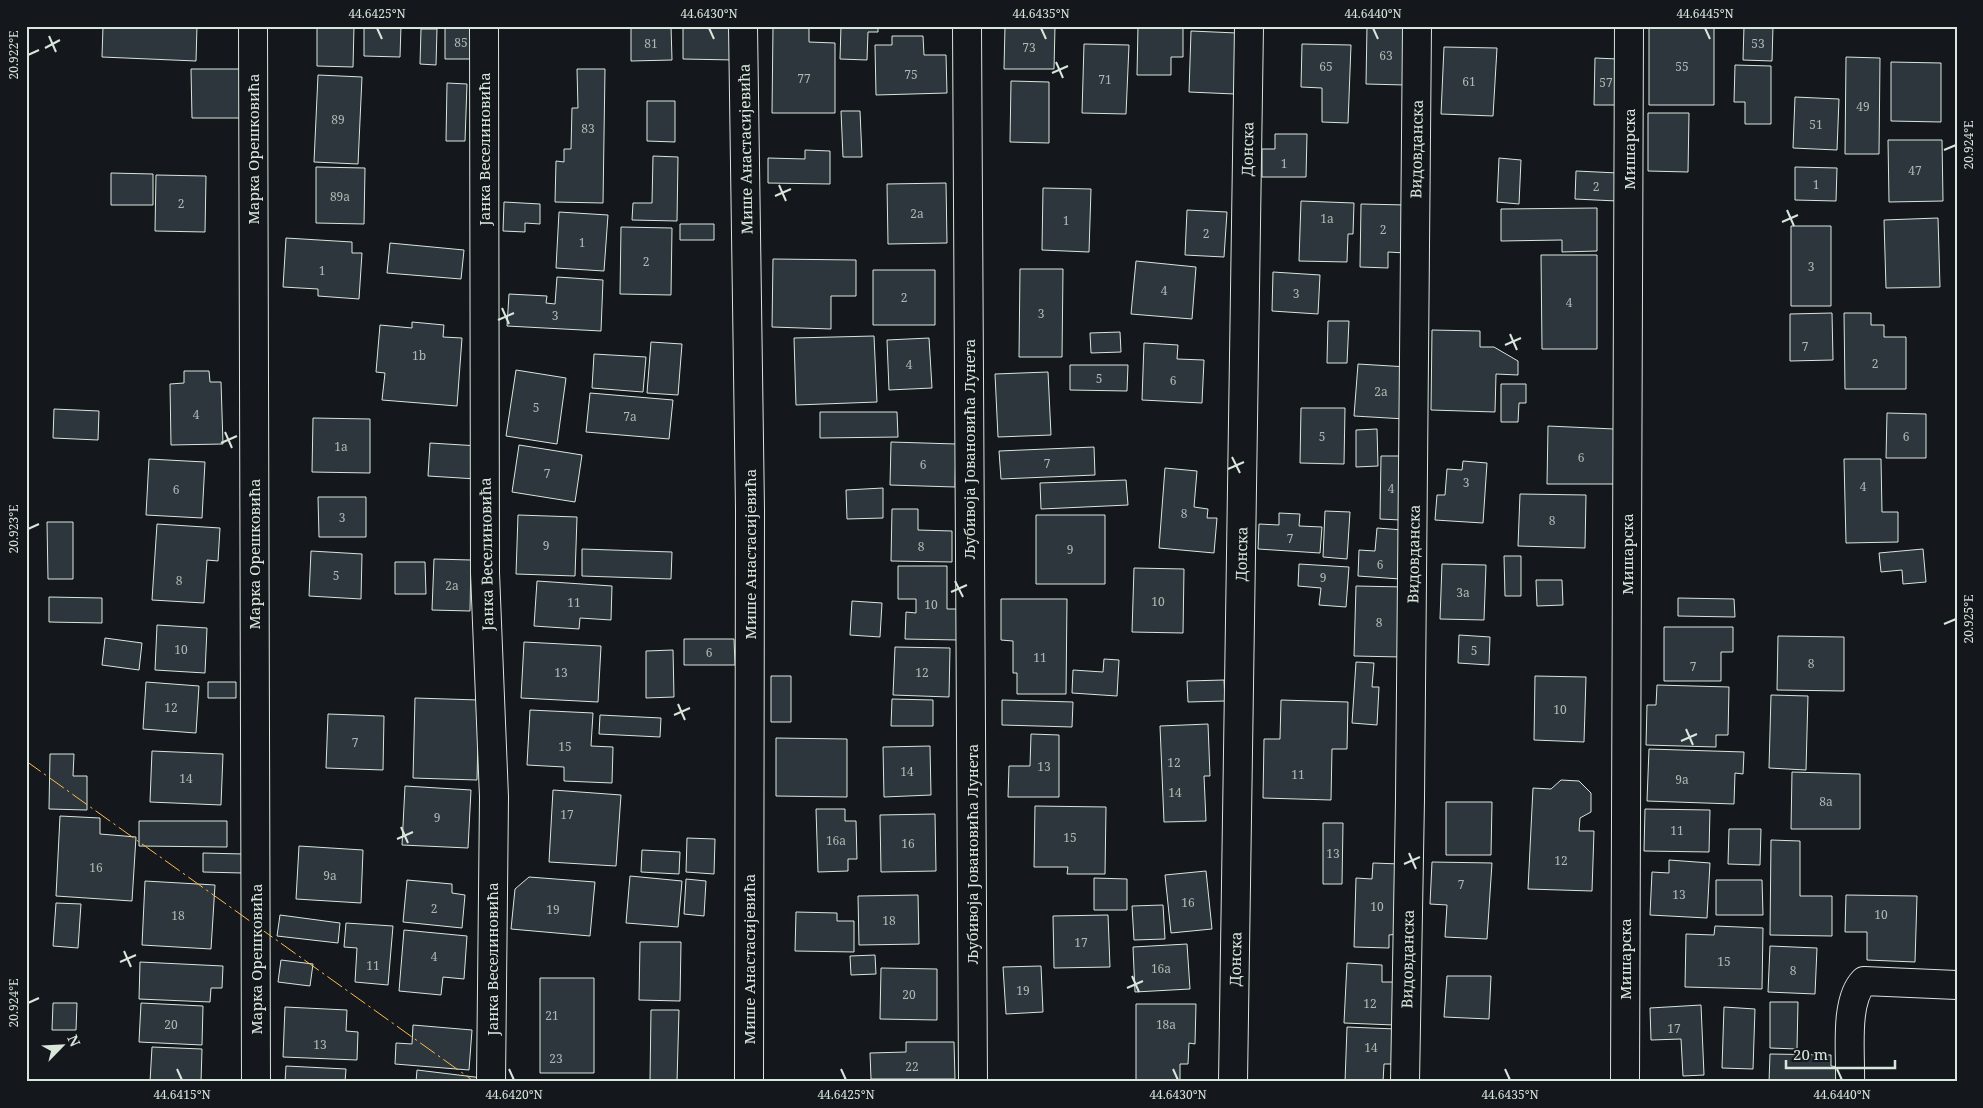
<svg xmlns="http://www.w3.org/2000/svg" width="1983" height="1108" font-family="'Noto Serif',serif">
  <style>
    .building { fill: #2c363c; stroke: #d8e6dc }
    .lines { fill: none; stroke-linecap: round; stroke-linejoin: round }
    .minor-casing { stroke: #d8e6dc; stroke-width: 30 }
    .minor { stroke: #14181c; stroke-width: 28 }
    .power { stroke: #ffb74d; stroke-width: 1; stroke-dasharray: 18 4 2.5 4; stroke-linecap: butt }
    .ticks { fill: none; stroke: #d8e6dc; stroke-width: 2 }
    .labels { text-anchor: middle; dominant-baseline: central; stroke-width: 4; stroke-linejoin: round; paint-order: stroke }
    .number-label { font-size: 12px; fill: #adbab4 }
    .street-label { font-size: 15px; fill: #d8e6dc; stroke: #14181c }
    .neatline { fill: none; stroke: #d8e6dc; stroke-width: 2 }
    .ticks-label { font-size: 12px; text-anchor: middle; fill: #d8e6dc }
  </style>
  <rect width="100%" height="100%" fill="#14181c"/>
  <path class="building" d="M103 26H197L196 61 102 57Z
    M317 26H354L353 67 317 66Z
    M364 26H401L400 57 364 56Z
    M445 26H477V59H445Z
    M631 26H671L672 60 631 61Z
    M683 26H736L735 60 683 59Z
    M773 26H809V42L835 43V113H772Z
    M841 26H878V32H868L867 60 840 59Z
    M1005 26H1055L1054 69H1004Z
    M1138 26H1183V57H1171V75H1137Z
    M1367 26H1406L1405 85 1366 84Z
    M1649 26H1714V105H1649Z
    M1744 26H1773L1772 61 1743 60Z
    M421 29H437L436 65 420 64Z
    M1191 31 1237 33 1235 94 1189 92Z
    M892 36H923L924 55H946L947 93 876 95 875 45H892Z
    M1084 44 1129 45 1126 114 1082 113Z
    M1302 44 1351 45 1348 123 1322 122V88L1301 87Z
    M1444 47 1497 48 1493 116 1441 114Z
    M1846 57 1880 58 1879 154H1845Z
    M1595 58 1618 59 1619 105H1594Z
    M1891 62 1941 63V122L1891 121Z
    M1735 65 1771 66V124H1745V102H1734Z
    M191 69H241L242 118H192Z
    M577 69H605L603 203 555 202 556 161 564 162V149H571L572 108H578Z
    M318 75 362 77 358 164 314 162Z
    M1011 81 1049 82V143L1010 142Z
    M447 83 467 84 465 141H446Z
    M1795 97 1839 99 1837 150 1793 148Z
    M647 101H675V142L647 141Z
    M841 111H860L862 157H843Z
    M1648 113H1689L1688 172 1648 171Z
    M1275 134H1307L1306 177H1262V149H1275Z
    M1888 140H1942L1943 201 1889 202Z
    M805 150 830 151V184L768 183V158L805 159Z
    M653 156 678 157 677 221 632 220 633 203H652Z
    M1499 158 1521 160 1519 204 1497 202Z
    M316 167 365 168 364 224 316 223Z
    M1795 167 1837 168 1836 201 1795 200Z
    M1576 171 1618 173 1617 201 1575 199Z
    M111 173 153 174V205H111Z
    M156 175 206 176 205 232 155 231Z
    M946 183 947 243 888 244 887 184Z
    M1043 188 1091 189 1089 252 1042 250Z
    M1301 201 1354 203 1353 234H1348L1347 262 1299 261Z
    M504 202 540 204V224L525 223V232L503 231Z
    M1361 204 1407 205 1406 253 1388 252V268L1360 267Z
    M1597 208V251L1562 252V240L1501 241V209Z
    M1187 210 1227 212 1224 257 1185 255Z
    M559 212 608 215 604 271 556 268Z
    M1938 218 1940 287 1886 288 1884 220Z
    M680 224H714V240H680Z
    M1791 226H1831V306H1791Z
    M621 227 672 228 671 295 620 294Z
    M286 238 352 242V253H362L359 299 318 296V289L283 287Z
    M390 243 464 250 461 279 387 273Z
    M1541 255H1597V349H1542Z
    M773 259 856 260V296H831V329L772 327Z
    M1136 261 1196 267 1192 319 1131 314Z
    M1020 269H1063L1062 357H1019Z
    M873 270H935V325H873Z
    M1273 272 1320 275 1318 314 1272 311Z
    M557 277 603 280 601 331 507 326 509 294 547 296 546 303 555 304Z
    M1832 313 1833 360 1790 361V314Z
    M1844 313H1871V325H1884V337H1906V389H1845Z
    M1328 321H1349L1347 363H1327Z
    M412 322 444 325 443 337 462 338 457 406 382 400 385 373 376 372 380 325 412 328Z
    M1432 330 1480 331V347H1494L1518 361V375L1496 374 1495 412 1431 410Z
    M1120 332 1121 352 1091 353 1090 333Z
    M874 336 877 402 796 405 794 338Z
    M929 338 932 388 889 390 887 340Z
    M651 342 682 344 678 395 647 393Z
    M1144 343 1178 345 1177 359 1204 360 1202 403 1142 400Z
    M594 354 646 357 643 392 592 388Z
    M1358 364 1408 367 1405 419 1354 416Z
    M1070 365H1128L1127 391 1070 390Z
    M516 370 566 378 557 444 506 436Z
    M184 371H209L210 382H221L223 444 171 445 170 384 184 383Z
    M1048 372 1051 435 998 437 995 374Z
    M1501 384H1526V403H1519L1518 422H1501Z
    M590 393 673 400 669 439 586 432Z
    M1301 408H1345L1344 464 1300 463Z
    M54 409 99 411 98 440 53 438Z
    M820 412H897L898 437 820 438Z
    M1887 413 1926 414V458H1886Z
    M313 418 370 419V473L312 472Z
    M1548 426 1614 429V484H1547Z
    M1377 429 1378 466 1356 467V430Z
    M891 442 956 444 955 487 890 485Z
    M430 443 479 446 477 479 428 476Z
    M519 445 582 455 575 502 512 492Z
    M1094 447 1095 475 1001 479 999 451Z
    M1381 456H1403L1401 520 1380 519Z
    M149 459 205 462 202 518 146 515Z
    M1844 459H1881L1882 512H1898V542L1846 543Z
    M1463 461 1487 463 1483 523 1435 520 1437 495H1445L1447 469 1462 470Z
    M1165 468 1197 471 1194 507 1208 509 1207 518H1217L1214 553 1159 548Z
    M1126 480 1128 505 1041 509 1040 483Z
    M883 488V518L847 519 846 490Z
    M1520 494 1586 495 1585 548 1518 546Z
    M318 497H366V537H319Z
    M892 509H918V530L952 531V562L891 561Z
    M1325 511 1350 512 1347 559 1323 557Z
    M1279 513 1300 514 1299 526 1322 527 1320 553 1258 549 1259 524 1279 525Z
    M518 515 577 517 575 576 516 574Z
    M1036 515H1105V584H1036Z
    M47 522H73V579H48Z
    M157 524 220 528 218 561 207 560 204 603 152 600Z
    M1377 528 1403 530 1400 579 1358 576 1359 550 1375 551Z
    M582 549 672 552 671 579 582 576Z
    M1923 549 1926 582 1903 584 1902 570 1881 572 1879 553Z
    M311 551 362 554 361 599 309 596Z
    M1504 556H1521V596H1505Z
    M434 559 471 560 470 611 432 610Z
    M395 562H425L426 594H395Z
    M1299 564 1349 567 1346 607 1319 605 1321 588 1298 586Z
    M1442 564 1486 565 1484 620 1440 619Z
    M898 566H947V609H960L959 640 905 639 906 612 916 613V599H898Z
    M1134 568 1184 569 1183 633 1132 632Z
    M1536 580H1562L1563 605 1537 606Z
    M537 581 612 586 611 620 580 618 579 629 534 626Z
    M1356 586 1405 587 1402 657 1354 656Z
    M49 597 102 598V623L49 622Z
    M1678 598 1734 599 1735 617 1678 616Z
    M1001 599H1067L1066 694H1017V673H1013V641L1001 640Z
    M852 601 882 603 880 637 850 635Z
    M157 625 207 628 205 673 155 670Z
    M1664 627H1733V652H1721V681H1664Z
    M1459 635 1490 637 1489 665 1458 663Z
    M1778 636 1844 637V691L1777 690Z
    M105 638 142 643 139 670 102 665Z
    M684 639H734L735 665H684Z
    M524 642 601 646 598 702 521 698Z
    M895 647 950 648 949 697 893 695Z
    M673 650 674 697 646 698V651Z
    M1104 659 1119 660 1117 696 1072 693 1073 670 1103 672Z
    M1356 662 1374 663 1372 687H1379L1377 725 1352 723Z
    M771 676H791V722H771Z
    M1535 676 1586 677 1584 742 1534 740Z
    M1224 680 1225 701 1188 702 1187 681Z
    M146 682 199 686 196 733 143 729Z
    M208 682H236V698H208Z
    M1657 685 1729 687 1728 735H1716V747L1646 745 1647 705H1656Z
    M1771 695 1808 696 1806 770 1769 768Z
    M415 698 479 700 477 780 413 778Z
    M892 699 933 700V726H891Z
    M1002 700 1073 702 1072 727 1002 725Z
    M1281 700 1348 702 1347 749H1332L1331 800 1263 798 1264 739H1280Z
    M530 710 593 713 591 746 613 747 612 783 564 781V767L527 765Z
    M328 714 384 716 383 770 326 768Z
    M600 715 661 718 660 737 599 734Z
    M1208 724 1210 776H1204L1206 821 1164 822 1160 726Z
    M1031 734 1059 735V797H1008L1009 766H1030Z
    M776 738 847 739V797L776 796Z
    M930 746 931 795 884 797 883 747Z
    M1649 749 1744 752 1743 774 1735 773 1734 804 1647 801Z
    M152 751 223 754 221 805 150 802Z
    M50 754H74L73 776H87V810L49 809Z
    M1792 772 1860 774V829H1791Z
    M1561 780 1579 781 1591 793V812L1580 818 1579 831H1594L1592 891 1528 889 1533 788 1551 789Z
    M405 786 471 790 468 848 402 845Z
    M553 790 621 795 616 866 549 862Z
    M1446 802H1492L1491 855H1446Z
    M1035 806 1106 807 1105 874H1067L1068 867H1034Z
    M816 809H845V821H856L857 859H848V871L818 872Z
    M1645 809 1710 810 1709 852 1644 851Z
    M935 814 936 871 881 872 880 815Z
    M60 816 100 818V834L136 837 132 901 56 896Z
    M139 821H227V847L139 846Z
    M1323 823H1343L1342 884H1323Z
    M1729 829H1761L1760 865 1728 864Z
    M687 838 715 839 714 874 686 872Z
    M1771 840 1800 841V896H1832V936L1770 935Z
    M299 846 363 850 361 903 296 899Z
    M642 850 680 852 679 874 641 872Z
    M203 853 243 854 242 873 203 872Z
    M1669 860 1710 863 1707 918 1650 915 1652 872 1669 873Z
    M1432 862 1492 863 1487 939 1445 937 1447 905 1430 904Z
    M1373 863 1400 864 1398 934 1389 935V948L1354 947 1356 878 1372 879Z
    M1206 871 1212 929 1171 933 1165 875Z
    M630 876 682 881 678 927 626 923Z
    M529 877 595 882 590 936 511 929 515 889Z
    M1094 878 1127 879V910H1094Z
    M686 879 706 881 704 916 684 914Z
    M407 880 452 884V893L465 895 462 928 403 922Z
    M1716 880H1762L1763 915H1716Z
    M145 881 215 885 211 949 142 945Z
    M918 895 919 944 859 945 858 896Z
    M1846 895 1917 896 1915 962 1867 960V932H1845Z
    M56 903 81 904 78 948 53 946Z
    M1163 905 1165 939 1134 940 1132 906Z
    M796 912 837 913V921H854V952L795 951Z
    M280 915 340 923 338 943 277 936Z
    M1108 915 1110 967 1054 968 1053 916Z
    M346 923 393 926 388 985 355 982 357 948 344 947Z
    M1715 926 1763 928 1762 989 1685 987 1686 934 1714 935Z
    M404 930 467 936 464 979 443 977 441 995 399 991Z
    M640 942H681L680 1001 639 1000Z
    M1187 944 1190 989 1135 992 1133 947Z
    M1770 946 1817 948 1815 994 1768 992Z
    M875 955 876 974 851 975 850 956Z
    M281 960 313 964 310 986 278 982Z
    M140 962 223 966 222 988H211L210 1002 139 999Z
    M1347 963 1382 965V982H1396L1394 1025 1344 1023Z
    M1041 966 1043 1012 1006 1014 1003 967Z
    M881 968 937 969V1020L880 1019Z
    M1447 976H1491L1489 1019 1444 1017Z
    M540 978H594V1073H540Z
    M1770 1002H1798L1797 1049 1770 1048Z
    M53 1003H77L76 1030H52Z
    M141 1003 203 1006 202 1045 139 1042Z
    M1136 1004H1196L1195 1044 1189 1043 1188 1064H1180V1080H1136Z
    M1701 1005 1704 1075 1683 1076 1681 1039 1651 1040 1650 1008Z
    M285 1007 347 1010 346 1031 358 1032 357 1060 283 1057Z
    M1724 1007 1755 1009 1753 1069 1722 1068Z
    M651 1010H679L677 1082H650Z
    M413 1025 472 1030 469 1070 395 1064 396 1043 412 1044Z
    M1347 1027 1396 1029 1394 1064H1384L1383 1082H1345Z
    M906 1042H954L955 1079H871L870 1053 906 1052Z
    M152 1047 202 1049 201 1082H150Z
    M1770 1054 1831 1055V1066L1840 1067V1082H1769Z
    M286 1066 346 1069 345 1082H285Z
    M417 1070 483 1078V1082H416Z"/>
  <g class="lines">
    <g class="minor-casing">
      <path id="minor" d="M253 26 256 1082
        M484 26 485 573 494 797 491 1082
        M743 26 750 510 749 1082
        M967 26 973 1082
        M1233 1082 1249 26
        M1405 1082 1410 799 1417 26
        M1625 1082 1629 26
        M1850 1082C1851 1054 1844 1001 1864 981L1957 985"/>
    </g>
    <use href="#minor" class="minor"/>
    <path class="power" d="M26 761 475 1082"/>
  </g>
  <path class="ticks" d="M377 28 382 39M709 28 714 39M1041 28 1046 39M1373 28 1378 39M1705 28 1710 39M49 36 56 52M45 48 60 40M28 55 39 50M1056 62 1063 78M1052 73 1068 66M1944 150 1956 145M779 185 786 201M775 196 791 189M1787 210 1794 226M1782 222 1798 215M502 308 509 324M498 320 514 313M1510 334 1517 350M1505 345 1521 338M225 432 232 448M221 443 237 436M1232 457 1240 473M1228 469 1244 462M28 529 39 524M955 581 963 597M951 592 967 585M1944 624 1956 619M678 704 685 720M674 715 690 708M1686 729 1693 745M1681 741 1697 734M401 827 408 843M397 839 413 832M1409 853 1416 869M1404 864 1420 857M124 951 131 967M120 962 136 955M1132 976 1139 992M1127 988 1143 981M28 1003 39 998M177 1069 182 1080M509 1069 514 1080M841 1069 846 1080M1173 1069 1178 1080M1505 1069 1510 1080M1837 1069 1842 1080"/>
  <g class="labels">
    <g class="number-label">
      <text x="461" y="42">85</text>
      <text x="651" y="43">81</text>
      <text x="1758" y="43">53</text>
      <text x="1029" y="47">73</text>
      <text x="1386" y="55">63</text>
      <text x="1326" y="66">65</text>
      <text x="1682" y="66">55</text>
      <text x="911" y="74">75</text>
      <text x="804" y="78">77</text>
      <text x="1105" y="79">71</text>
      <text x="1469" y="81">61</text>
      <text x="1606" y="82">57</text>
      <text x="1863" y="106">49</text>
      <text x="338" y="119">89</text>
      <text x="1816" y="124">51</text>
      <text x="588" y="128">83</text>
      <text x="1284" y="163">1</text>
      <text x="1915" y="170">47</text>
      <text x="1816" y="184">1</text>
      <text x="1596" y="186">2</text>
      <text x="340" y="196">89a</text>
      <text x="181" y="203">2</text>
      <text x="917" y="213">2a</text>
      <text x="1327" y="218">1a</text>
      <text x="1066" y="220">1</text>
      <text x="1383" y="229">2</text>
      <text x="1206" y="233">2</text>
      <text x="582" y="242">1</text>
      <text x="646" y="261">2</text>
      <text x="1811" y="266">3</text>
      <text x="322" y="270">1</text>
      <text x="1164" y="290">4</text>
      <text x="1296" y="293">3</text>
      <text x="904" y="297">2</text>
      <text x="1569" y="302">4</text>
      <text x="1041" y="313">3</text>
      <text x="555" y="315">3</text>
      <text x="1805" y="346">7</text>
      <text x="419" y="355">1b</text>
      <text x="1875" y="363">2</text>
      <text x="909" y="364">4</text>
      <text x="1099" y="378">5</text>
      <text x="1173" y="380">6</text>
      <text x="1381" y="391">2a</text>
      <text x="536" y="407">5</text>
      <text x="196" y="414">4</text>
      <text x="630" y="416">7a</text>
      <text x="1322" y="436">5</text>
      <text x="1906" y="436">6</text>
      <text x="341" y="446">1a</text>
      <text x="1581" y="457">6</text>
      <text x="1047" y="463">7</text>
      <text x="923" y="464">6</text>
      <text x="547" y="473">7</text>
      <text x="1466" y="482">3</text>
      <text x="1863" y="486">4</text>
      <text x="1391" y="488">4</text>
      <text x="176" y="489">6</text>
      <text x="1184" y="513">8</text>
      <text x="342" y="517">3</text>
      <text x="1552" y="520">8</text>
      <text x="1290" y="538">7</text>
      <text x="546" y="545">9</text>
      <text x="921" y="546">8</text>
      <text x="1070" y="549">9</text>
      <text x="1380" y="564">6</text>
      <text x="336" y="575">5</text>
      <text x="1323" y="577">9</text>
      <text x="179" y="580">8</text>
      <text x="452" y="585">2a</text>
      <text x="1463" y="592">3a</text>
      <text x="1158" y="601">10</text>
      <text x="574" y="602">11</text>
      <text x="931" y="604">10</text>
      <text x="1379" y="622">8</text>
      <text x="181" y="649">10</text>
      <text x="1474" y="650">5</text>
      <text x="709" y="652">6</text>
      <text x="1040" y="657">11</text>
      <text x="1811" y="663">8</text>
      <text x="1693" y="666">7</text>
      <text x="561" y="672">13</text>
      <text x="922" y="672">12</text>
      <text x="171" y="707">12</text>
      <text x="1560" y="709">10</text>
      <text x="355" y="742">7</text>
      <text x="565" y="746">15</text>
      <text x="1174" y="762">12</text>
      <text x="1044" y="766">13</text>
      <text x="907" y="771">14</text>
      <text x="1298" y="774">11</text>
      <text x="186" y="778">14</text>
      <text x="1682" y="779">9a</text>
      <text x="1175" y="792">14</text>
      <text x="1826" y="801">8a</text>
      <text x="567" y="814">17</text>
      <text x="437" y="817">9</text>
      <text x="1677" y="830">11</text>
      <text x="1070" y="837">15</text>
      <text x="836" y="840">16a</text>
      <text x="908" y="843">16</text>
      <text x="1333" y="853">13</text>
      <text x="1561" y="860">12</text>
      <text x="96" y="867">16</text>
      <text x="330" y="875">9a</text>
      <text x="1461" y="884">7</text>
      <text x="1679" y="894">13</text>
      <text x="1188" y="902">16</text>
      <text x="1377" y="906">10</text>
      <text x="434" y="908">2</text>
      <text x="553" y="909">19</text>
      <text x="1881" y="914">10</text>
      <text x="178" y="915">18</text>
      <text x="889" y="920">18</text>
      <text x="1081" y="942">17</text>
      <text x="434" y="956">4</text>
      <text x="1724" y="961">15</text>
      <text x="373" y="965">11</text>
      <text x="1161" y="968">16a</text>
      <text x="1793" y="970">8</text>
      <text x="1023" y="990">19</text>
      <text x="909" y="994">20</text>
      <text x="1370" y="1003">12</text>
      <text x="552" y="1015">21</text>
      <text x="171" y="1024">20</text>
      <text x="1166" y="1024">18a</text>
      <text x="1674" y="1028">17</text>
      <text x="320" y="1044">13</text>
      <text x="1371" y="1047">14</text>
      <text x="556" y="1058">23</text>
      <text x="912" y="1066">22</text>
    </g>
    <g class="street-label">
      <text transform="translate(253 149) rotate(-90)">Марка Орешковића</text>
      <text transform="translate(484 149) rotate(-90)">Јанка Веселиновића</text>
      <text transform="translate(745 149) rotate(-91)">Мише Анастасијевића</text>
      <text transform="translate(1247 149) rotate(-89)">Донска</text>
      <text transform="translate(1416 149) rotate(-89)">Видовданска</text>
      <text transform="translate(1629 149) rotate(-90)">Мишарска</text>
      <text transform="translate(969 449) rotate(-90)">Љубивоја Јовановића Лунета</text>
      <text transform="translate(254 554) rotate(-90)">Марка Орешковића</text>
      <text transform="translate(486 554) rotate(-91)">Јанка Веселиновића</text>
      <text transform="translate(750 554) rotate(-90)">Мише Анастасијевића</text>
      <text transform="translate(1241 554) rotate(-89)">Донска</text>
      <text transform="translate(1413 554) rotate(-89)">Видовданска</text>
      <text transform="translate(1627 554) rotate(-90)">Мишарска</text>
      <text transform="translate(972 854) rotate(-90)">Љубивоја Јовановића Лунета</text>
      <text transform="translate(256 959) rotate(-90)">Марка Орешковића</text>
      <text transform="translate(492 959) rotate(-90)">Јанка Веселиновића</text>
      <text transform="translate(749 959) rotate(-90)">Мише Анастасијевића</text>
      <text transform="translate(1235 959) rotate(-89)">Донска</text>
      <text transform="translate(1407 959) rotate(-89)">Видовданска</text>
      <text transform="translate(1625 959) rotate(-90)">Мишарска</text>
    </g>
  </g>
  <rect width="1983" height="1108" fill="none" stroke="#14181c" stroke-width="55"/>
  <g transform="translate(62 1046) rotate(66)" stroke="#14181c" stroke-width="4" paint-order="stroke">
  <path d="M0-4L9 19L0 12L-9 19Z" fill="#d8e6dc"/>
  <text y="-8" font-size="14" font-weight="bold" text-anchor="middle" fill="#d8e6dc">N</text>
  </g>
  <path d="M1786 1060v8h109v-8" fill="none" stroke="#d8e6dc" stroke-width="2.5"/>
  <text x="1793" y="1060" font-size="15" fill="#d8e6dc" stroke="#14181c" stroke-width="4" paint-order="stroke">20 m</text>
  <rect x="28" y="28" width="1928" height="1052" class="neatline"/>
  <g class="ticks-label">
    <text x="377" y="18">44.6425°N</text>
    <text x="709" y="18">44.6430°N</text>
    <text x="1041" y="18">44.6435°N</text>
    <text x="1373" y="18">44.6440°N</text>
    <text x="1705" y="18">44.6445°N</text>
    <text transform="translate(14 55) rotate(-90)" y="4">20.922°E</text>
    <text transform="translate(1969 145) rotate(-90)" y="4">20.924°E</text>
    <text transform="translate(14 529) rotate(-90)" y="4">20.923°E</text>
    <text transform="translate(1969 619) rotate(-90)" y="4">20.925°E</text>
    <text transform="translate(14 1003) rotate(-90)" y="4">20.924°E</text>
    <text x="182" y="1099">44.6415°N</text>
    <text x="514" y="1099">44.6420°N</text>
    <text x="846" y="1099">44.6425°N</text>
    <text x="1178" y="1099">44.6430°N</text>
    <text x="1510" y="1099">44.6435°N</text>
    <text x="1842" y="1099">44.6440°N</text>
  </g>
</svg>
